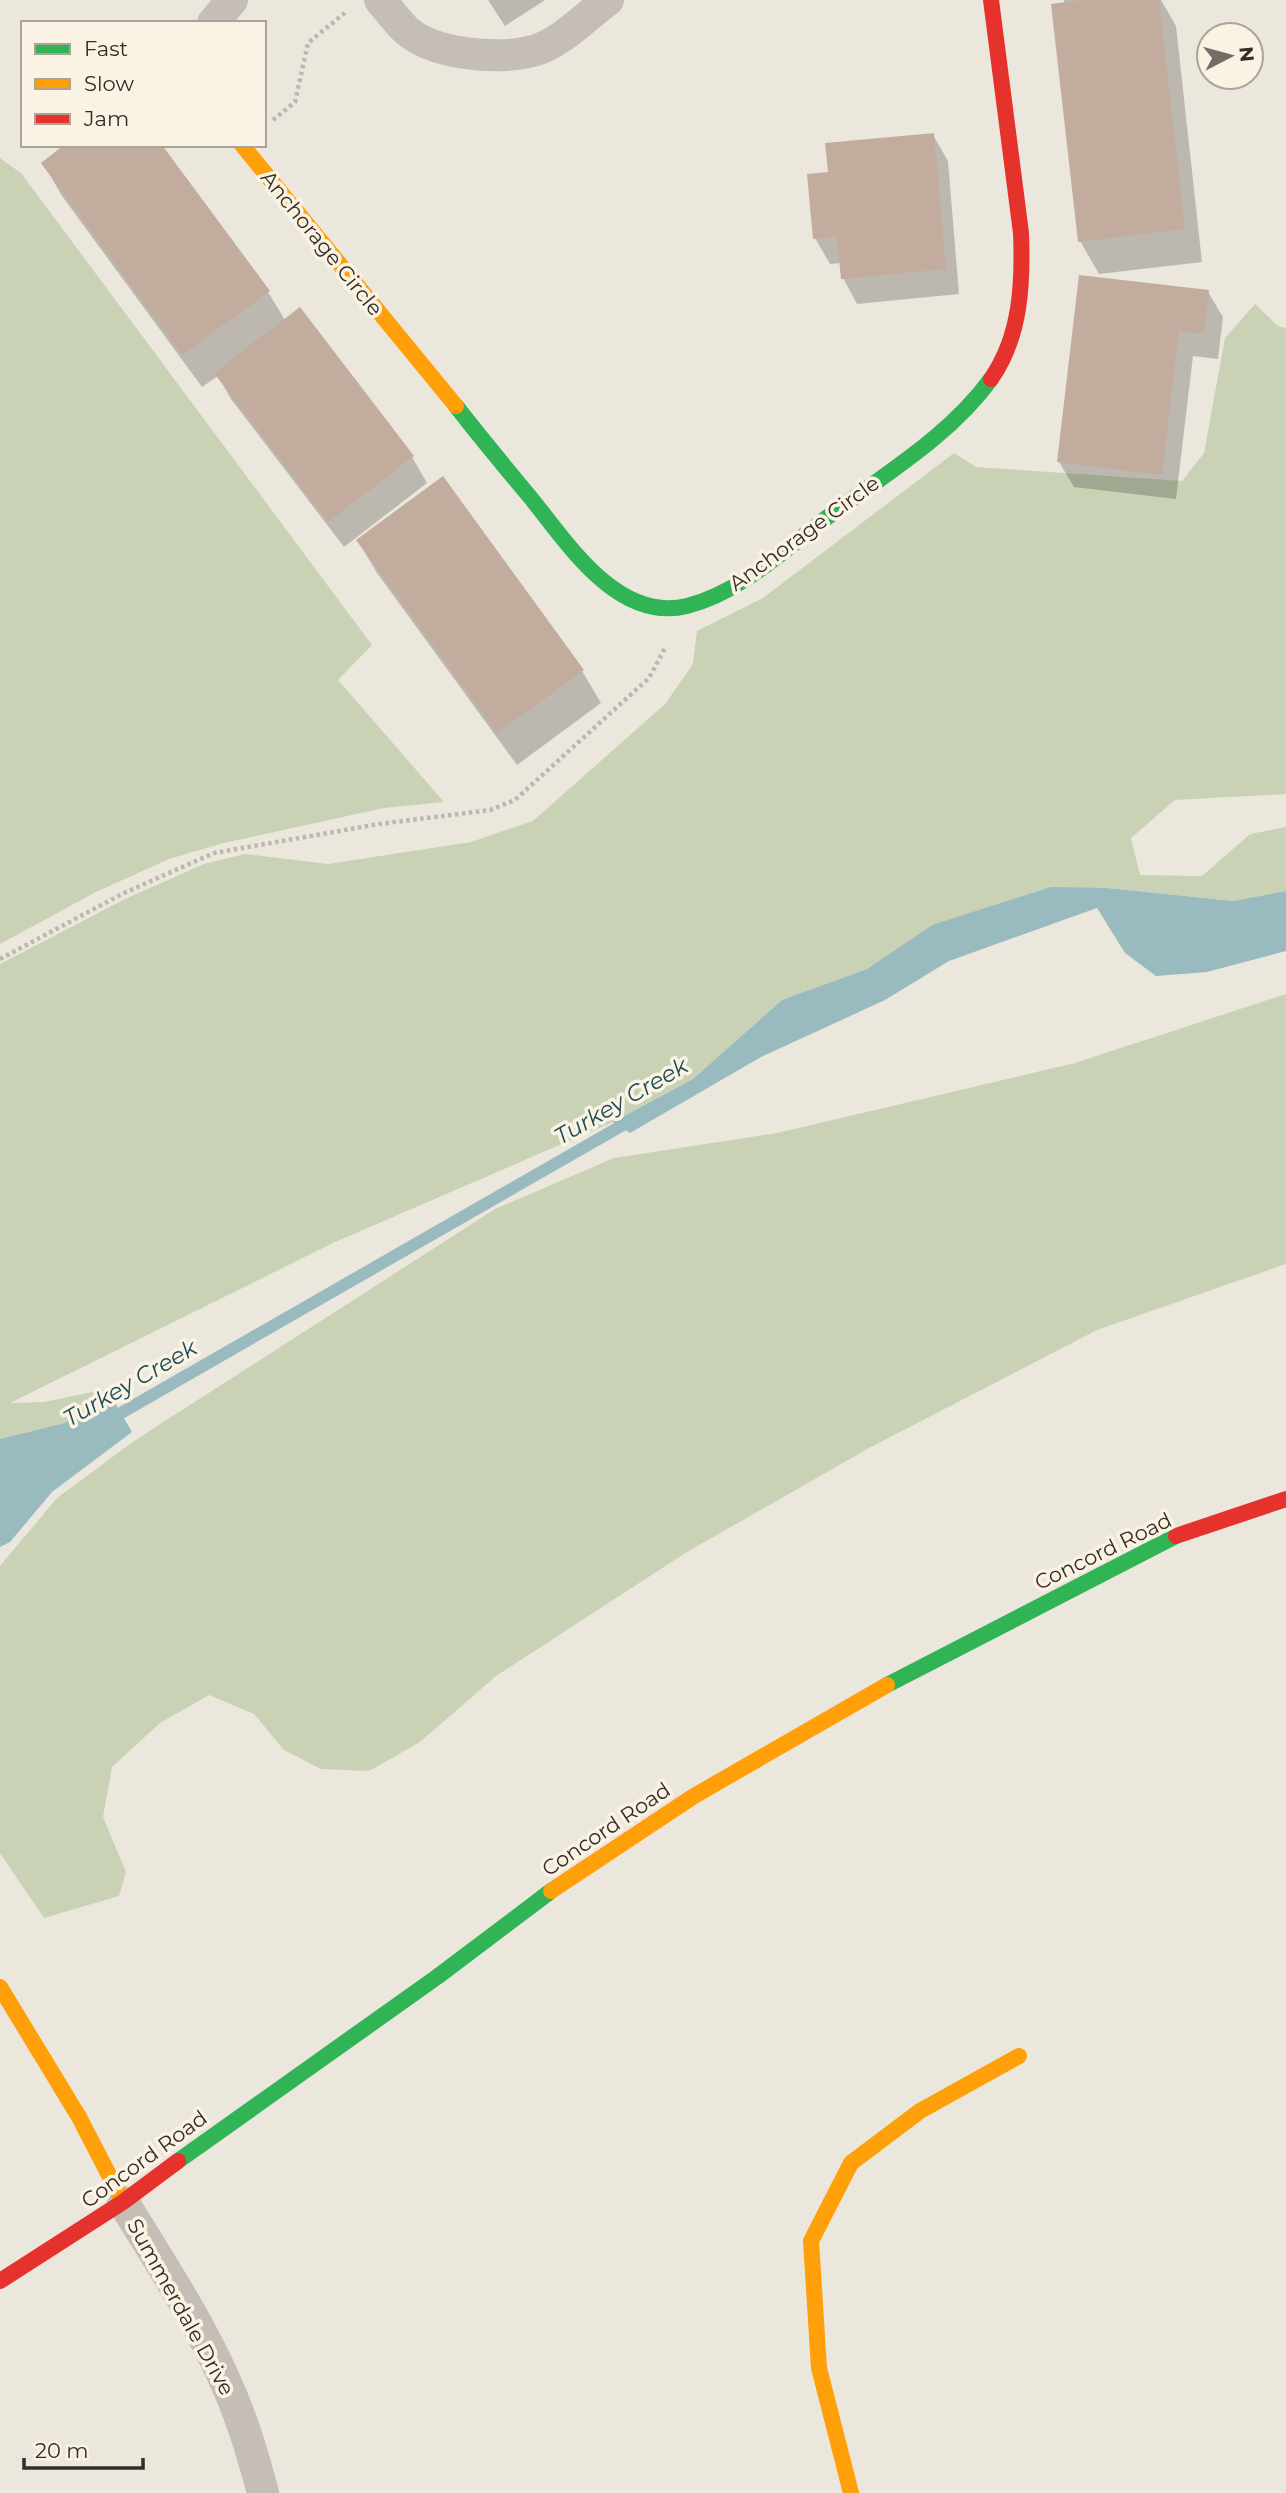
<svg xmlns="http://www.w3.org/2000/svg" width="1286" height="2493" font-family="Montserrat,sans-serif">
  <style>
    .green { fill: #cad2b6 }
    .water { fill: #99babe }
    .shadow { fill: #0003 }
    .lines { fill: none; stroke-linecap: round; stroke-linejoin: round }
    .stream { stroke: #99babe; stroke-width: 12 }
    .building { fill: #c1ac9e }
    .path { stroke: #bdb7af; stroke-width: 4.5; stroke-dasharray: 3.5 3.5; stroke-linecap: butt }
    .street { stroke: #c4beb6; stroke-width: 32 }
    .fast { stroke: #30b455; stroke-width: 16 }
    .slow { stroke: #ff9f0a; stroke-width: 16 }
    .jam { stroke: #e5322d; stroke-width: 16 }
    .labels { text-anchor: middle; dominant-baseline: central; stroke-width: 7; stroke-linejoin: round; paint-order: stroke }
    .street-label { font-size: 21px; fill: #352c25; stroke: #faf2e3 }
    .water-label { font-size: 23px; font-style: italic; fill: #194d58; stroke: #faf2e3 }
  </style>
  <rect width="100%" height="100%" fill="#ece7dd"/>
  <path class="green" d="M0 158 21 173 372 645 338 680 444 802 384 808 224 843 169 859 96 892 0 944Z
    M1255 304 1278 326 1286 328V794L1175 800 1131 838 1140 875 1202 876 1250 834 1286 827V891L1233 901 1107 888 932 925 867 969 782 1000 693 1079 613 1122 335 1242 10 1403 44 1402 107 1389 65 1423 0 1439V964L125 899 204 864 245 854 328 864 471 842 533 821 665 704 693 664 697 631 763 598 954 453 976 467 1182 481 1204 453 1225 338Z
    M1286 994V1264L1097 1330 869 1448 687 1552 496 1676 420 1742 369 1771 321 1769 284 1750 254 1714 209 1695 160 1723 112 1767 103 1817 126 1872 119 1896 44 1918 0 1853V1566L57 1498 134 1441 495 1209 614 1158 777 1133 1075 1063Z"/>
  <path class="water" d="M1051 887 1107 888 1233 901 1286 891V951L1207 972 1156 976 1125 953 1097 908 949 961 885 1000 761 1057 630 1133 613 1122 693 1079 782 1000 867 969 932 925Z
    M107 1389 132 1432 52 1492 10 1542 0 1547V1439L65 1423Z"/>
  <path class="shadow" d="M488 0H545L505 26Z
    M1064 0H1161L1176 26 1202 262 1099 274 1080 241Z
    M933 135 948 161 959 294 857 304 843 278 841 263 830 264 815 238 830 173Z
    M43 163 268 292 285 320 412 457 427 483 344 547 231 399 218 376 202 387 62 196Z
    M1208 292 1223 317 1218 359 1193 356 1176 499 1074 487 1059 462Z
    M358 541 582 671 601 703 517 765 377 573Z"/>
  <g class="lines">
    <path class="stream" d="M107 1421 635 1118"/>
  </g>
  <path class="building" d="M1082 0H1159L1185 229 1078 242 1051 4Z
    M934 133 946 269 841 279 837 237 813 239 807 174 828 172 825 143Z
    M64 145H162L270 291 182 355 41 163Z
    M1079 275 1209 290 1204 334 1179 331 1162 475 1057 462Z
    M300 307 414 456 328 522 214 373Z
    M443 476 584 670 497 733 356 540Z"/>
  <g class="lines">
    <path class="path" d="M273 120 295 102 308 43 346 12
      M0 959 124 893 214 853 379 824 490 810 515 800 649 678 665 648"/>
    <path class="street" d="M380 0C388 9 396 20 405 29 432 55 498 60 533 51 560 44 586 16 608 0
      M213 23 232 0
      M123 2202C167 2273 216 2347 243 2426 251 2448 257 2471 263 2493"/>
    <path class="fast" d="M456 406C480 437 505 467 530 497 567 542 617 623 687 606 739 593 783 551 825 519 882 476 949 437 991 379
      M887 1685 1176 1536
      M178 2161 437 1977 551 1891"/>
    <path class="slow" d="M242 145 456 406
      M551 1891 694 1796 887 1685
      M0 1987 79 2117 123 2202
      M851 2493 819 2368 811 2241 851 2163 920 2111 1019 2056"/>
    <path class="jam" d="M991 0 1021 233C1023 283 1021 336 991 379
      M1176 1536 1286 1499
      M0 2281 123 2202 178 2161"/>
  </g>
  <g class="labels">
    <g class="street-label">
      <text transform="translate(322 243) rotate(51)">Anchorage Circle</text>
      <text transform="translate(804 533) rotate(-36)">Anchorage Circle</text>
      <text transform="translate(1103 1551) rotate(-26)">Concord Road</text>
      <text transform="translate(606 1829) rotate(-34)">Concord Road</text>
      <text transform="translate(144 2159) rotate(-36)">Concord Road</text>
      <text transform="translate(181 2307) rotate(61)">Summerdale Drive</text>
    </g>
    <g class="water-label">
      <text transform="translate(621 1101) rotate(-30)">Turkey Creek</text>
      <text transform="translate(130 1383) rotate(-30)">Turkey Creek</text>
    </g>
  </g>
  <rect x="21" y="21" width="245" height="126" fill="#faf2e3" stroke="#aba397" stroke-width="2"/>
  <rect x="35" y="44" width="35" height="10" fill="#30b455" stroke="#aba397" stroke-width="2"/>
  <text x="84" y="56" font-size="21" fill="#352c25">Fast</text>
  <rect x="35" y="79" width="35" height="10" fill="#ff9f0a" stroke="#aba397" stroke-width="2"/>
  <text x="84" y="91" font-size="21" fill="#352c25">Slow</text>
  <rect x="35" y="114" width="35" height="10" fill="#e5322d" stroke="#aba397" stroke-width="2"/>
  <text x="84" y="126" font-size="21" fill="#352c25">Jam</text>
  <g transform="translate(1230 56) rotate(84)"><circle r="33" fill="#faf2e3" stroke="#aba397" stroke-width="2"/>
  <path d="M0-5L12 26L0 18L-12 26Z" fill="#756d65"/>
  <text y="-10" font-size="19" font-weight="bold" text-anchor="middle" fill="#352c25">N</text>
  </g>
  <path d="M24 2458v10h119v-10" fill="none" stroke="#352c25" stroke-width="3.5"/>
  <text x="35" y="2458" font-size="21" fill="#352c25" stroke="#faf2e3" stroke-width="5" paint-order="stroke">20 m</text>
</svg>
